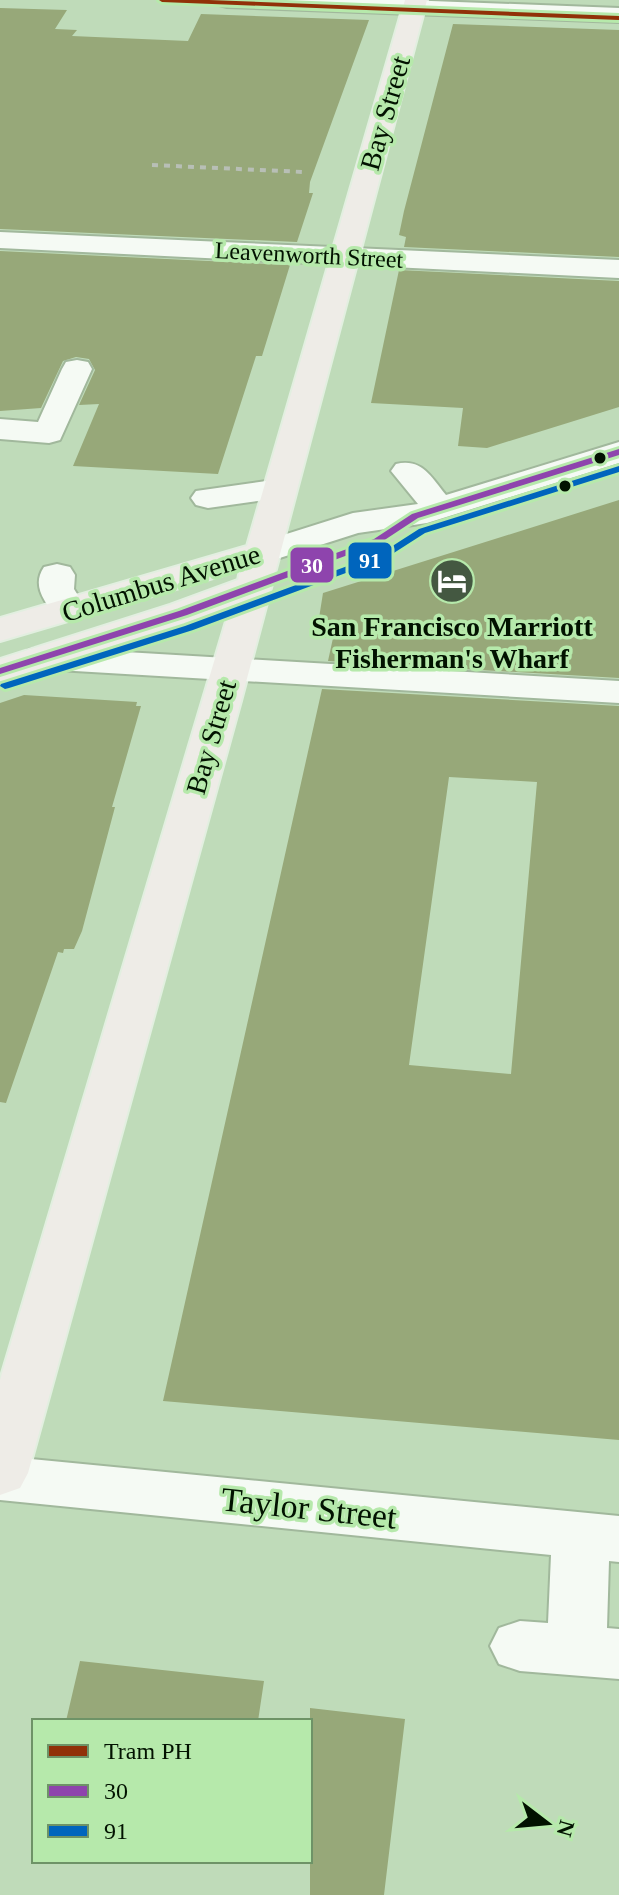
<svg xmlns="http://www.w3.org/2000/svg" width="619" height="1895" font-family="'Times New Roman',serif">
  <style>
    .building { fill: #97a879; fill-rule: evenodd }
    .lines { fill: none; stroke-linecap: round; stroke-linejoin: round }
    .minor-casing { stroke: #a1b89c; stroke-width: 4 }
    .major-casing { stroke: #e2efe0; stroke-width: 4 }
    .minor { fill: #f5faf4; fill-rule: evenodd }
    .major { fill: #eeece7; fill-rule: evenodd }
    .rail { stroke: #b8bfb6; stroke-width: 4; stroke-dasharray: 6 6; stroke-linecap: butt }
    .bus-1-casing { stroke: #b6e9ab; stroke-width: 6 }
    .bus-2-casing { stroke: #b6e9ab; stroke-width: 6 }
    .bus-1 { fill: #8e44ad; fill-rule: evenodd }
    .bus-2 { fill: #0065bd; fill-rule: evenodd }
    .tram-1-casing { stroke: #b6e9ab; stroke-width: 6 }
    .tram-1 { fill: #913108; fill-rule: evenodd }
    .bus-dot { fill: #021200; stroke: #b6e9ab; stroke-width: 3 }
    .labels { text-anchor: middle; dominant-baseline: central; stroke-width: 7; stroke-linejoin: round; paint-order: stroke }
    .far-street-label { font-size: 24px; fill: #021200; stroke: #b6e9ab }
    .street-label { font-size: 28px; fill: #021200; stroke: #b6e9ab }
    .poi-label { font-size: 28px; font-weight: bold; fill: #021200; stroke: #b6e9ab }
    .near-street-label { font-size: 34px; fill: #021200; stroke: #b6e9ab }
    .line-badge { stroke: #b6e9ab; stroke-width: 3 }
    .badge-label { font-size: 22px; text-anchor: middle; font-weight: bold; fill: #fff }
  </style>
  <rect width="100%" height="100%" fill="#bfdbb9"/>
  <path class="building" d="M0 8 67 10 55 29 77 30 72 36 188 41 201 14 369 20 310 182 309 193H313L297 242 0 229Z
    M453 24 619 30V257L404 247 406 237 399 235 404 211Z
    M0 251 290 265 262 356H256L218 474 73 466 99 404 79 405 95 370 89 359 76 357 63 361 41 408 0 411Z
    M399 270 619 281V407L487 448 458 446 463 408 371 403Z
    M619 500V678L328 661 333 638 316 637 323 593Z
    M322 689 619 706V1440L163 1401ZM449 777 537 782 511 1074 409 1065Z
    M24 695 137 702 136 706H141L112 807H115L82 931 74 949H64L63 953 58 952 6 1103 0 1102V703Z
    M80 1661 264 1681 258 1721H66Z
    M310 1708 405 1719 384 1895H310Z"/>
  <g class="lines">
    <g class="minor-casing">
      <path id="minor" d="M216 0H405L619 8V22L227 7 219 5Z
        M0 232 619 260V278L0 248Z
        M77 360 88 362 92 369 60 440 49 443 0 439V419L38 422 62 369 66 362Z
        M619 442V463L427 523 358 533 264 563 252 559 246 552 252 545 353 513 418 504 391 471 396 464C422 458 431 477 446 495Z
        M280 479 292 482 297 489 292 496 208 508 196 505 191 498 196 491Z
        M57 564 70 567 75 575 74 589 87 610 82 618 69 621 56 618C45 601 31 586 44 567Z
        M41 647 619 681V703L41 669 28 666 22 658 28 650Z
        M0 1456 619 1516V1562L609 1561 607 1628 619 1629V1679L520 1671 499 1664 490 1646 499 1628 520 1621 548 1623 551 1555 0 1500Z"/>
    </g>
    <g class="major-casing">
      <path id="major" d="M405 0H427L241 701 28 1473 20 1488 0 1495V1380L230 608 0 682V659L170 605 238 580 240 570 0 641V618L247 546Z"/>
    </g>
    <use href="#minor" class="minor"/>
    <use href="#major" class="major"/>
    <path class="rail" d="M152 165 304 172"/>
    <g class="bus-1-casing">
      <path id="bus-1" d="M619 449V455L418 518 380 543 187 615 0 674V668L179 611 374 539 412 514Z"/>
    </g>
    <g class="bus-2-casing">
      <path id="bus-2" d="M619 466V472L425 533 386 558 193 630 9 688 5 689 0 686 1 684 185 626 380 554 419 529Z"/>
    </g>
    <use href="#bus-1" class="bus-1"/>
    <use href="#bus-2" class="bus-2"/>
    <g class="tram-1-casing">
      <path id="tram-1" d="M159 0H209L619 16V20L162 2Z"/>
    </g>
    <use href="#tram-1" class="tram-1"/>
  </g>
  <defs>
    <g id="hotel-disc" transform="scale(2.3)"><circle r="9.5" fill="#445841" stroke="#b6e9ab"/><path d="M-6-4.5h1.5V1H6V5H4.5V3h-9V5H-6ZM-4 0a1.8 1.8 0 1 1 3.6 0ZM.5 0V-2.5h3Q6-2.5 6 0Z" fill="#fff"/></g>
  </defs>
  <g fill-rule="evenodd">
    <use href="#hotel-disc" x="452" y="581"/>
  </g>
  <g class="bus-dot">
    <circle cx="600" cy="458" r="7"/>
    <circle cx="565" cy="486" r="7"/>
  </g>
  <g class="labels">
    <g class="far-street-label">
      <text transform="translate(309 255) rotate(3)">Leavenworth Street</text>
    </g>
    <g class="street-label">
      <text transform="translate(385 113) rotate(-74)">Bay Street</text>
      <text transform="translate(161 583) rotate(-17)">Columbus Avenue</text>
      <text transform="translate(211 737) rotate(-74)">Bay Street</text>
    </g>
    <g class="poi-label">
      <text x="452" y="626">San Francisco Marriott<tspan x="452" dy="32">Fisherman's Wharf</tspan></text>
    </g>
    <g class="near-street-label">
      <text transform="translate(309 1508) rotate(6)">Taylor Street</text>
    </g>
  </g>
  <g class="line-badge">
    <rect x="347" y="541" width="46" height="39" rx="8" fill="#0065bd"/>
    <rect x="289" y="546" width="46" height="38" rx="8" fill="#8e44ad"/>
  </g>
  <g class="badge-label">
    <text x="370" y="568">91</text>
    <text x="312" y="573">30</text>
  </g>
  <rect x="32" y="1719" width="280" height="144" fill="#b6e9ab" stroke="#6e9367" stroke-width="2"/>
  <rect x="48" y="1745" width="40" height="12" fill="#913108" stroke="#6e9367" stroke-width="2"/>
  <text x="104" y="1759" font-size="24" fill="#021200">Tram PH</text>
  <rect x="48" y="1785" width="40" height="12" fill="#8e44ad" stroke="#6e9367" stroke-width="2"/>
  <text x="104" y="1799" font-size="24" fill="#021200">30</text>
  <rect x="48" y="1825" width="40" height="12" fill="#0065bd" stroke="#6e9367" stroke-width="2"/>
  <text x="104" y="1839" font-size="24" fill="#021200">91</text>
  <g transform="translate(547 1823) rotate(106)" stroke="#b6e9ab" stroke-width="6" paint-order="stroke">
  <path d="M0-6L14 30L0 20L-14 30Z" fill="#021200"/>
  <text y="-12" font-size="22" font-weight="bold" text-anchor="middle" fill="#021200">N</text>
  </g>
</svg>
